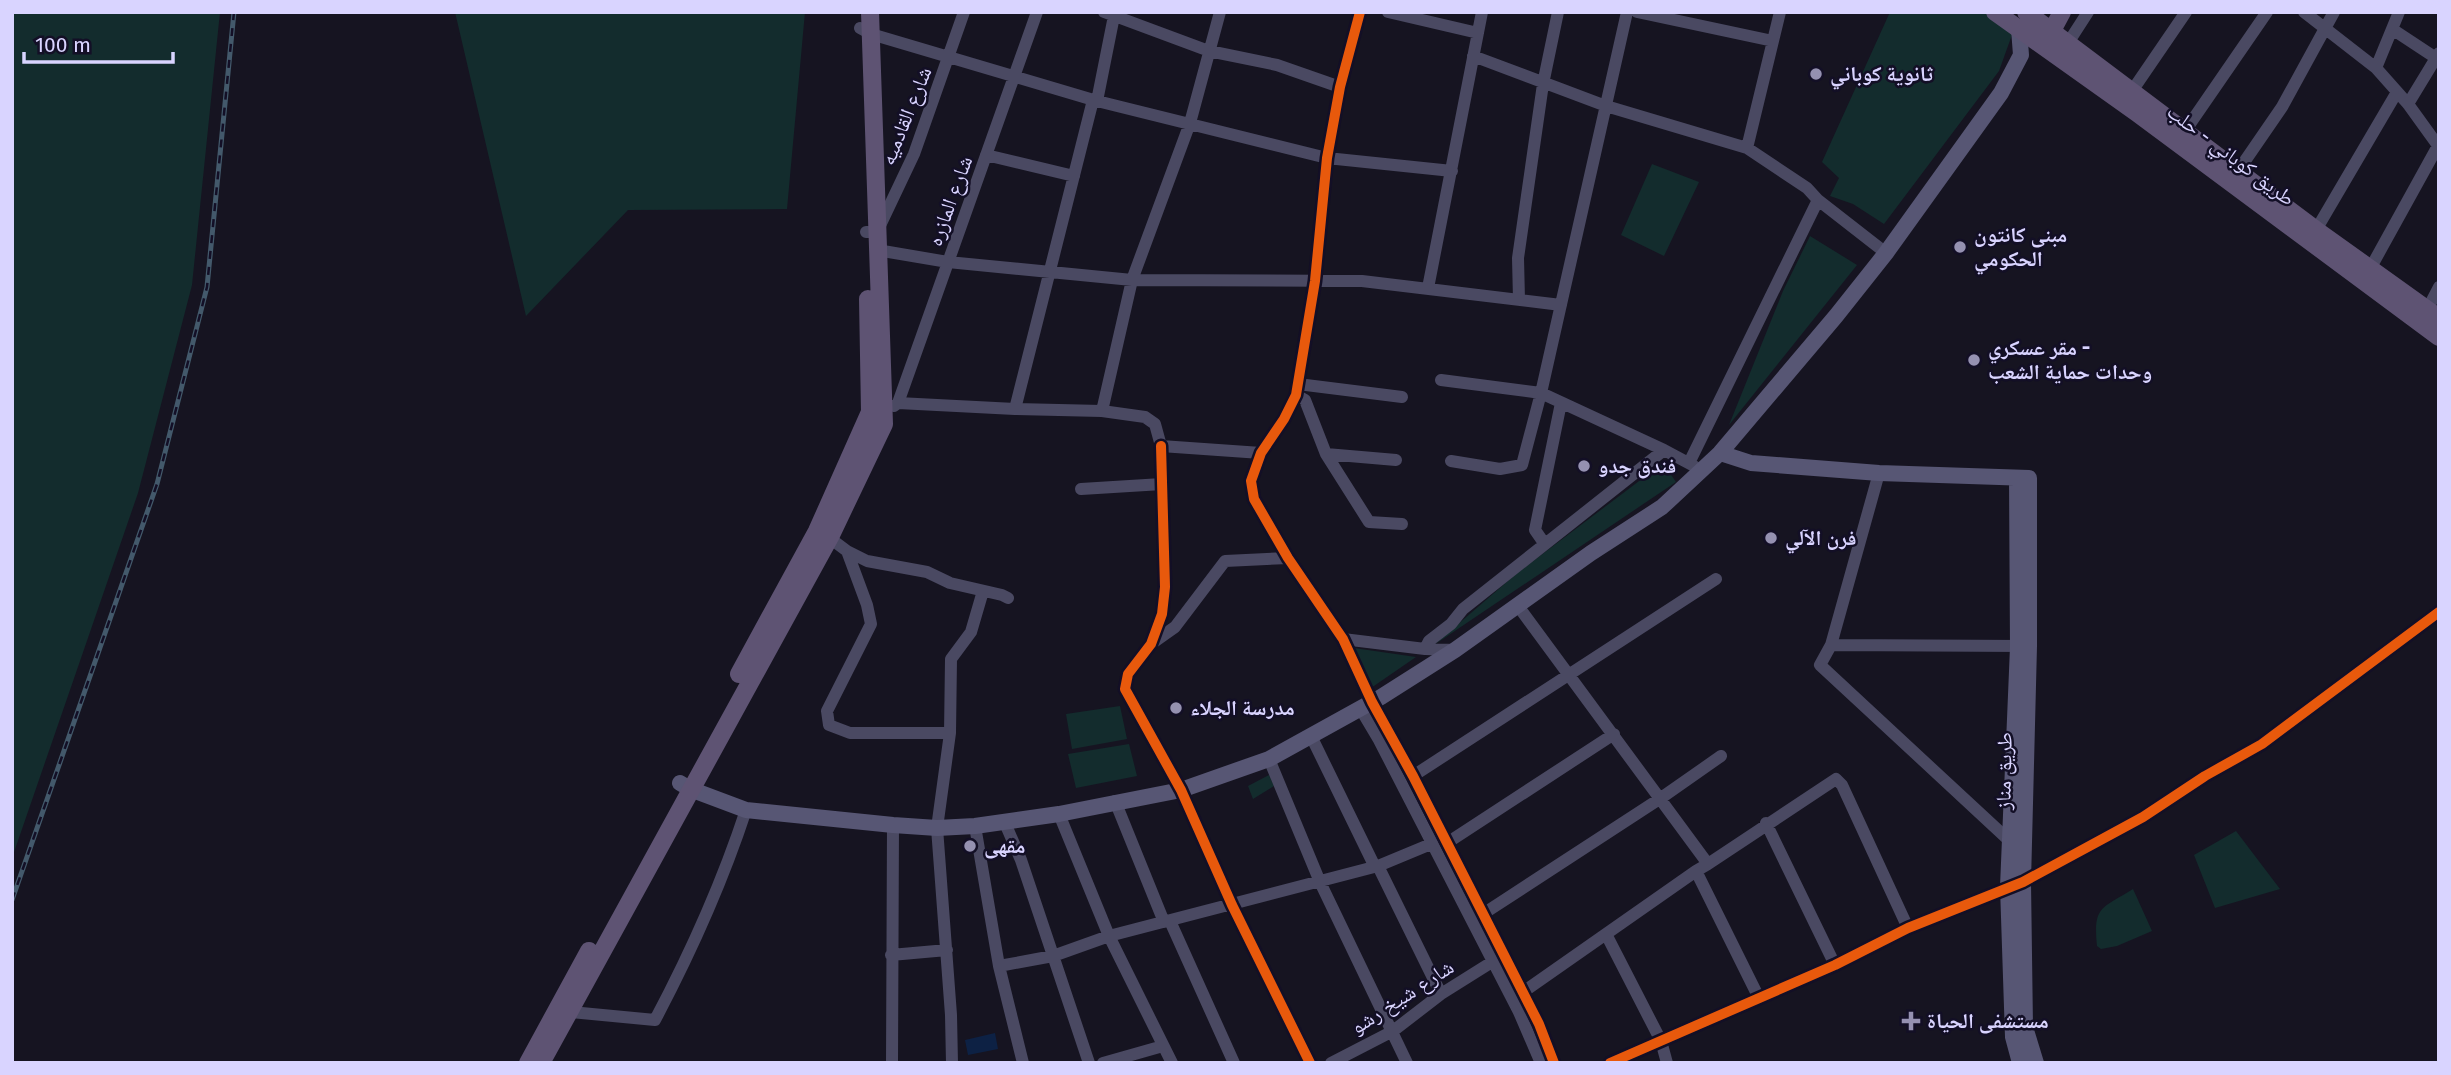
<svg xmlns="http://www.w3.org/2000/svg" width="2451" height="1075" font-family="'Fira Sans','Noto Naskh Arabic',sans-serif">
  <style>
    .green { fill: #132c2d }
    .water { fill: #0d2144 }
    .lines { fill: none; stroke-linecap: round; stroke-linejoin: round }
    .minor { stroke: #4a4962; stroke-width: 12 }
    .secondary { stroke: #575674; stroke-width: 16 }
    .primary { stroke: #5e5373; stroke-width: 18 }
    .rail-casing { stroke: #43596b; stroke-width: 5 }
    .rail { stroke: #130f26; stroke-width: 2.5; stroke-dasharray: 8; stroke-linecap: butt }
    .cycleway-casing { stroke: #130f26; stroke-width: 15 }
    .cycleway { stroke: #e8590c; stroke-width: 10 }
    .poi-dot { fill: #9591b1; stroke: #130f26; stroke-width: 2.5 }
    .labels { text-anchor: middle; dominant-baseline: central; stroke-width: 5; stroke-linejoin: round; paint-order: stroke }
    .poi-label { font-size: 21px; font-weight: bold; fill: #d9d4ff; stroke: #130f26; text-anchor: start }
    .street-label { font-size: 21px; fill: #d9d4ff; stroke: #130f26 }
  </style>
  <rect width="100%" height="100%" fill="#161421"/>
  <path class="green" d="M12 12H220L192 285 138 493 12 858Z
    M455 12H805L787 209 628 210 526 316Z
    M1890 12H1984L2013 32 1999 71 1884 224 1853 204 1830 196 1839 178 1822 162Z
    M1652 164 1699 182 1664 256 1621 235Z
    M1810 236 1857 265 1729 425 1783 291Z
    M1663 463 1676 482 1434 645 1516 574Z
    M1354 648 1416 657 1371 688Z
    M1120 706 1127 739 1072 749 1066 714Z
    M1129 744 1137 776 1076 788 1068 754Z
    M1269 775 1274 786 1253 799 1248 786Z
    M2236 831 2280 889 2215 908 2194 855Z
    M2133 889 2152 931 2117 946 2101 949 2097 946C2093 906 2101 909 2133 889Z"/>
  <path class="water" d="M995 1033 998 1049 968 1055 965 1040Z"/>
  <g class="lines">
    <path class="minor" d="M1104 12 1209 51 1277 65 1340 87
      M1360 12 1340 87 1327 158 1315 281 1296 395 1284 419 1261 453 1251 481 1254 499 1288 558 1343 639 1372 702 1413 776 1539 1024 1554 1063
      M1388 12 1478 33
      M1637 12 1773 41
      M2304 12 2376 68 2408 104 2439 147
      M860 28 871 34 1097 101 1327 158 1452 171
      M2392 29 2439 60
      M2068 43 2088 12
      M1473 56 1606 106 1747 148 1807 188 1818 200 1689 463
      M2376 68 2399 12
      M2132 91 2186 12
      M1097 101 1114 16
      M2408 104 2439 53
      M2185 131 2267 12
      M1747 148 1780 12
      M986 155 1074 176
      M2238 171 2282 107 2334 12
      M1818 200 1886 253
      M2316 230 2397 92
      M866 232H877L914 154 964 12
      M877 250 948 262 1132 280 1362 281 1561 305
      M2370 269 2439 144
      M1428 288 1482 12
      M1519 300 1518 258 1543 84 1558 12
      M2427 310 2439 287
      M1441 380 1541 393 1664 450 1694 466
      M1298 384 1402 397
      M1296 395 1305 400 1326 454 1369 522 1402 524
      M898 403 1037 12
      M894 406 898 403 1015 409 1102 411 1145 417 1155 424 1161 446 1261 453
      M1015 409 1093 100
      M1102 411 1132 280 1190 123 1220 12
      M1161 446 1165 587 1162 614 1151 644 1128 674 1125 689 1181 790 1232 905 1310 1063
      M1326 454 1396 460
      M1451 461 1500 469 1522 465 1541 393 1627 12
      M1879 473 1831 645 2025 646
      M1081 489 1162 484
      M823 533 847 551 867 561 927 572 950 583 1002 595 1008 598
      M1544 543 1535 530 1561 403
      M847 551 867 605 871 624 827 711 829 725 850 733H950
      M1518 606 1708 864 1696 871 1759 998
      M1343 639 1425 649 1455 650
      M1151 644 1175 627 1225 561 1288 558
      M1831 645 1820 665 2013 844
      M1425 649 1429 641 1451 624 1463 609 1664 450
      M1360 708 1379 740 1519 1012 1541 1063
      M1311 736 1375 867
      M1269 759 1320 882 1407 1063
      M1413 776 1716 579
      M1115 801 1164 922
      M1059 814 1109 936 1172 1063
      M1005 823 1021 860 1089 1063
      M1766 823 1835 965
      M975 826 999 966
      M1447 843 1614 734
      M1708 864 1836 779 1842 785 1908 928
      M1378 866 1441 994
      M1483 914 1661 798 1721 756
      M1170 921 1234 1063
      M1606 934 1661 1041 1667 1063
      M891 955 947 950
      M1523 992 1696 871
      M571 1012 655 1020C691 952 722 883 746 810
      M892 1063 893 825
      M952 1063 951 1015 937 828 950 733 951 659 971 632 983 591
      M1023 1063 999 966 1053 956 1109 936 1378 866 1431 844
      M1103 1063 1163 1046
      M1331 1063 1393 1031 1441 994 1492 962
      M1610 1063 1835 965 1908 928 2023 882 2143 817 2205 776 2262 744 2439 612"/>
    <path class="secondary" d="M1720 453 1751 463 1879 473 2029 478V646L2023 882 2025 1027 2036 1063
      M2017 478 2018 647 2008 887 2013 1037 2020 1063
      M680 783 690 789 746 810 893 825 937 828 975 826 1059 814 1181 790 1269 759 1381 697 1455 650 1591 553 1662 507 1720 453 1836 316 1886 253 2001 93 2021 55 2019 29"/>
    <path class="primary" d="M1995 12 2137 113 2439 337
      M2026 12 2316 230 2439 318
      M2047 40 2062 12
      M739 674 817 531 870 412 868 299
      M528 1063 589 951
      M541 1063 830 537 884 424 870 12"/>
    <g class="rail-casing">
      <path id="rail" d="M12 900 157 484 207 287 234 12"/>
    </g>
    <use href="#rail" class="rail"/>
    <g class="cycleway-casing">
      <path id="cycleway" d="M1360 12 1340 87 1327 158 1315 281 1296 395 1284 419 1261 453 1251 481 1254 499 1288 558 1343 639 1372 702 1413 776 1539 1024 1554 1063
        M1161 446 1165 587 1162 614 1151 644 1128 674 1125 689 1181 790 1232 905 1310 1063
        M1610 1063 1835 965 1908 928 2023 882 2143 817 2205 776 2262 744 2439 612"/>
    </g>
    <use href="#cycleway" class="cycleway"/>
  </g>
  <g class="poi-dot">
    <circle cx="1816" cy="74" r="7"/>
    <circle cx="1960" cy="247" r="7"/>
    <circle cx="1974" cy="360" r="7"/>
    <circle cx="1584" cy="466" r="7"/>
    <circle cx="1771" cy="538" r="7"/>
    <circle cx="1176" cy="708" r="7"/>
    <circle cx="970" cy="846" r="7"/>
    <path d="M1907.5 1010.5h7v7h7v7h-7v7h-7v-7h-7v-7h7z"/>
  </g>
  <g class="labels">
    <g class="poi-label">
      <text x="1830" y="74">ثانوية كوباني</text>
      <text x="1974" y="235">مبنى كانتون<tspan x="1974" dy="24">الحكومي</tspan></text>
      <text x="1988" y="348">مقر عسكري -<tspan x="1988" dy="24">وحدات حماية الشعب</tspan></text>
      <text x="1598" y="466">فندق جدو</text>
      <text x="1785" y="538">فرن الآلي</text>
      <text x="1190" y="708">مدرسة الجلاء</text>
      <text x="984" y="846">مقهى</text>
      <text x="1927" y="1021">مستشفى الحياة</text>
    </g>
    <g class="street-label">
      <text transform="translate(906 116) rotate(-68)">شارع القادميه</text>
      <text transform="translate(2231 155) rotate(37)">طريق كوباني - حلب</text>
      <text transform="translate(950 201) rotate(-70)">شارع المازره</text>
      <text transform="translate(2004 771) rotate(-89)">طريق مناز</text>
      <text transform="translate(1402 997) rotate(-33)">شارع شيخ رشو</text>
    </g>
  </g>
  <rect width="2451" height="1075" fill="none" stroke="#d9d4ff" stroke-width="28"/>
  <path d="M24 52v10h149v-10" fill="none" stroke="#d9d4ff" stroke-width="3.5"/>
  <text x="35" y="52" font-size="21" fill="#d9d4ff" stroke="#130f26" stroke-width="5" paint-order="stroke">100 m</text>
</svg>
